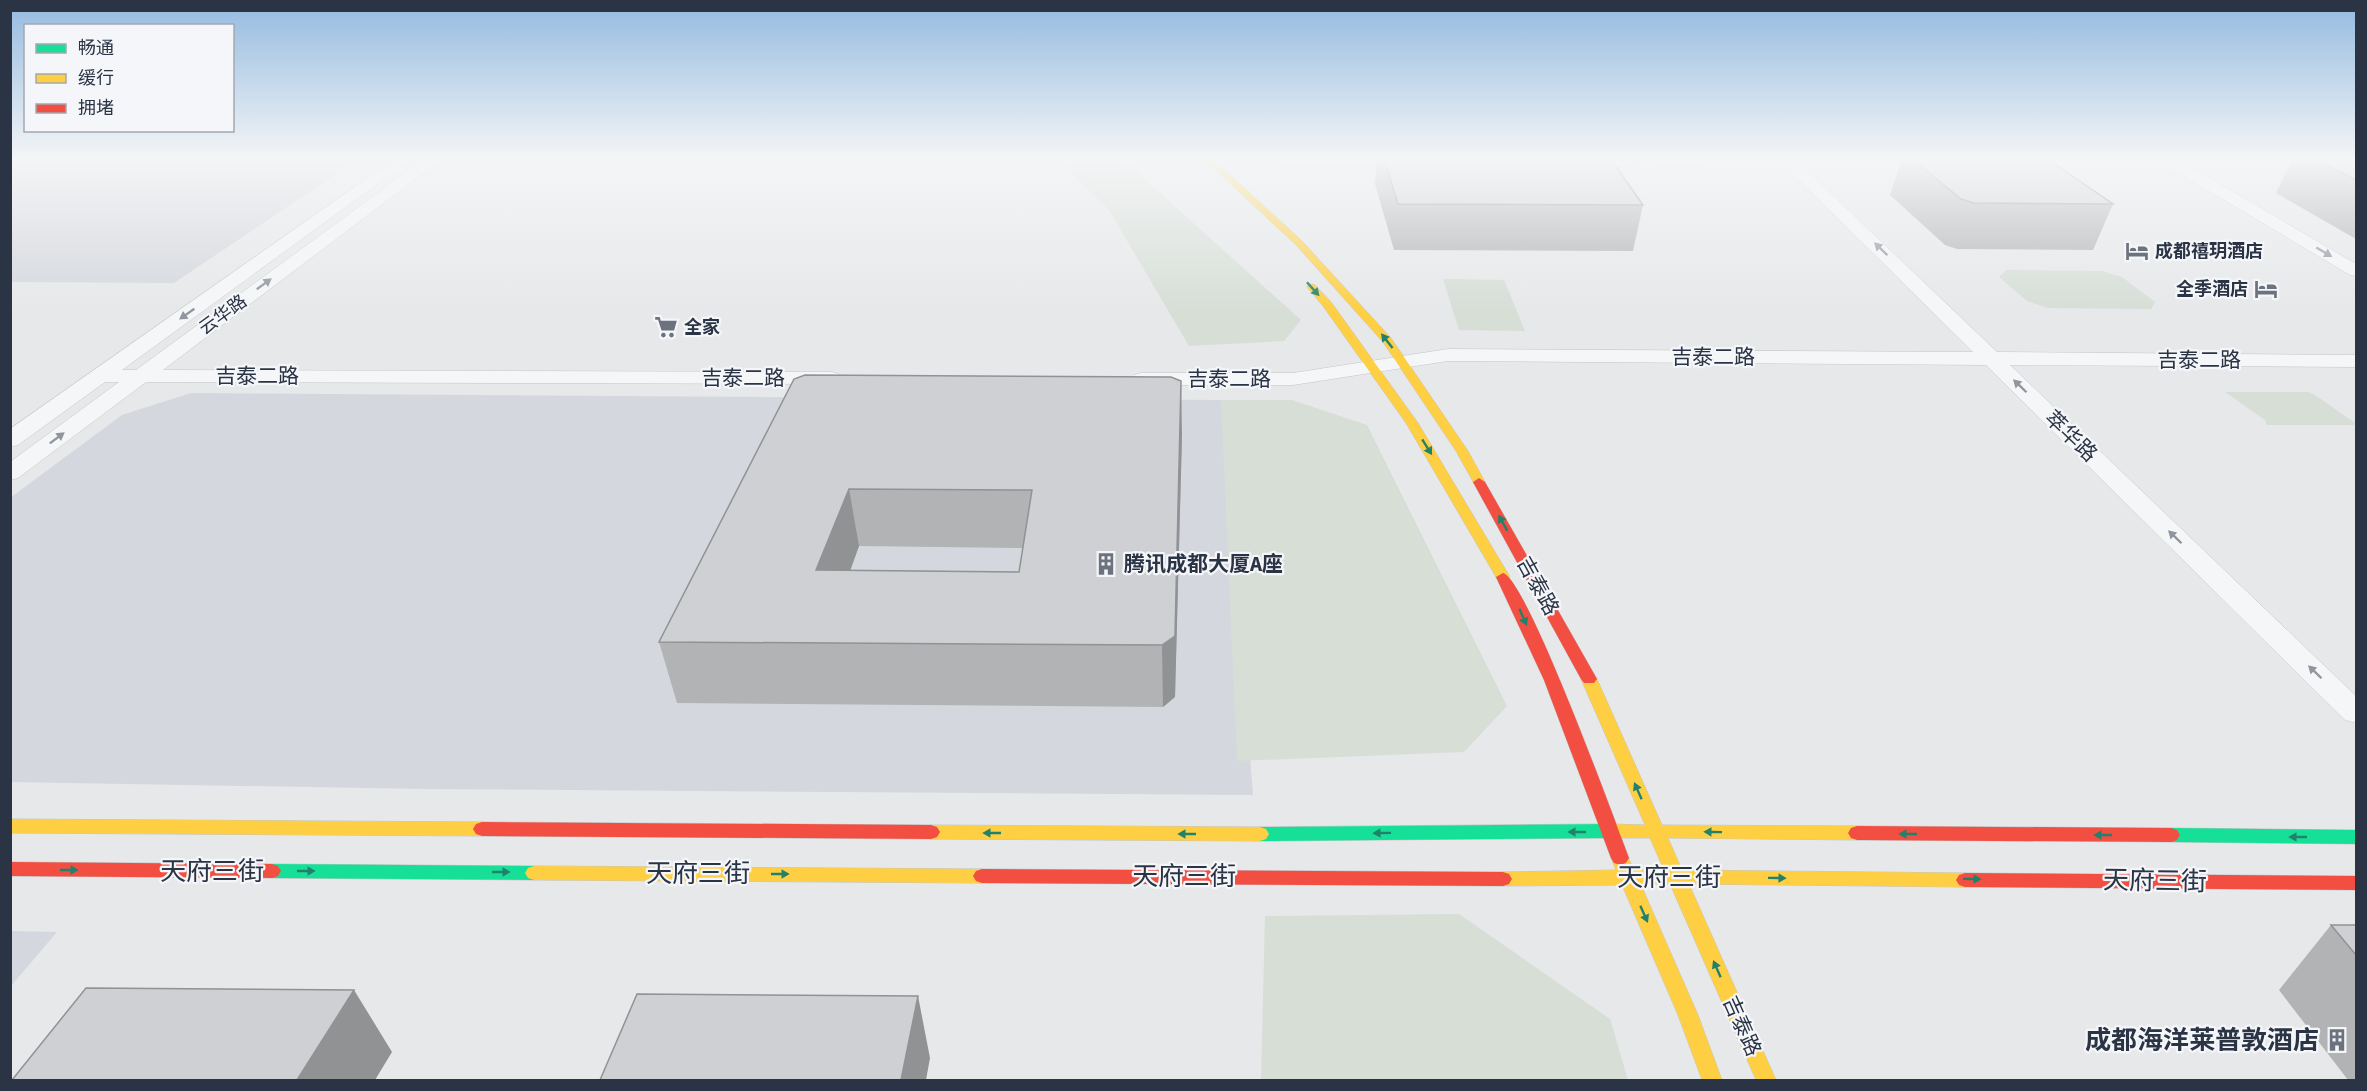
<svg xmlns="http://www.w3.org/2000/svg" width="2367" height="1091" font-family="'Source Sans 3','Noto Sans SC',sans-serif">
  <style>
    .built { fill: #d4d7dd }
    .green { fill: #d6ded6 }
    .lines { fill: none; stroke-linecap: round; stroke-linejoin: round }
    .street-casing { stroke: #c4c6c8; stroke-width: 1 }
    .fast-casing { stroke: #c4c6c8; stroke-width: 1 }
    .slow-casing { stroke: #c4c6c8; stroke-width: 1 }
    .jam-casing { stroke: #c4c6c8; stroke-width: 1 }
    .street { fill: #f5f6f7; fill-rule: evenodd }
    .fast { fill: #16e098; fill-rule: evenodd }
    .slow { fill: #ffcf43; fill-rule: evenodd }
    .jam { fill: #f24e42; fill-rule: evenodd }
    .wall { fill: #b1b3b5; fill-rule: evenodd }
    .shaded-wall { fill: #909294 }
    .building { fill: #ced0d3; stroke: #909294; stroke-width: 1.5; fill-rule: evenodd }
    .oneway { fill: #90959e }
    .oneway2 { fill: #22816a }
    .labels { text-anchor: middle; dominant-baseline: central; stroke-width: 4.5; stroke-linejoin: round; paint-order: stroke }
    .far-poi-label { font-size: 18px; font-weight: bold; fill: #2b3445; stroke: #f4f6f9; text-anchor: start }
    .far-street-label { font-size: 18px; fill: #2b3445; stroke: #f4f6f9 }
    .street-label { font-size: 21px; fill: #2b3445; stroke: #f4f6f9 }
    .poi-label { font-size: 21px; font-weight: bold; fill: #2b3445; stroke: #f4f6f9; text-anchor: start }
    .near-street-label { font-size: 26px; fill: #2b3445; stroke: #f4f6f9 }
    .near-poi-label { font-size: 26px; font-weight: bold; fill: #2b3445; stroke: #f4f6f9; text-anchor: end }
  </style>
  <rect width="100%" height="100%" fill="#e6e8ea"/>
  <path class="built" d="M11 158H360L174 283 11 282Z
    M191 393 1221 400 1253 795 425 789 11 782 10 498 122 415Z
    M11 931 57 932 11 986 10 931Z"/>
  <path class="green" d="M1056 158H1121L1301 320 1284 341 1189 346 1109 210Z
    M2006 270 2102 271 2122 277 2155 302 2151 309 2048 308 2027 301 1999 277Z
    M1443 279 1504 280 1525 331 1459 330Z
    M2225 392H2308L2315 395 2355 423 2354 425H2267L2265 420Z
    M1221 400H1292L1367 425 1507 706 1464 752 1237 761Z
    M1459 914 1610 1019 1628 1080H1261L1265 916Z"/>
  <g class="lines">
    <g class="street-casing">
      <path id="street" d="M396 158H413L122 370H136L426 158H443L163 370 832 372 839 374 843 378 839 382 832 384 146 382 18 478 10 480V462L119 382H105L18 445 10 447V429Z
        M1275 158H1416L1418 161 1410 166 1282 163Z
        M1579 158 1940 161 1943 164 1935 169 1804 168 1997 352 2356 355V367L2010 365 2356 696V723L2345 720 1986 365 1448 361 1293 385H1141L1134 383 1130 379 1134 375 1141 373H1293L1448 349 1973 352 1787 168 1574 166 1571 163Z
        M2020 159 2356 161V170L2194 169 2356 264V276L2350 275 2172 169 2015 167 2012 164Z"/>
    </g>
    <g class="fast-casing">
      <path id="fast" d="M1611 824 1617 826 1620 831 1617 836 1611 838 1260 841 1254 839 1251 834 1254 829 1260 827Z
        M2171 828 2356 830V844L2171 842 2165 840 2162 835 2165 830Z
        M272 864 534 866 540 868 543 873 540 878 534 880 272 878 266 876 263 871 266 866Z"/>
    </g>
    <g class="slow-casing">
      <path id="slow" d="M1203 158H1212L1302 241 1391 338 1468 451 1485 482 1483 485H1475L1456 451 1383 342 1296 245Z
        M1312 284 1315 285 1331 302 1418 423 1510 577 1508 580H1498L1496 577 1406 423 1323 306 1307 287Z
        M1589 674 1594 675 1597 679 1662 825 1857 826 1863 828 1866 833 1863 838 1857 840 1668 838 1682 870 1965 873 1971 875 1974 880 1971 885 1965 887 1689 884 1776 1080H1756L1670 884 1641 885 1698 1015 1722 1080H1702L1678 1015 1622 885 1503 886 1497 884 1494 879 1497 874 1503 872 1616 870 1611 858 1614 853 1620 851 1626 853 1634 870H1664L1650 838H1611L1605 836 1602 831 1605 826 1611 824 1645 825 1581 679 1584 675Z
        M10 819 482 822 488 824 491 829 488 834 482 836 10 833Z
        M931 825 1260 827 1266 829 1269 834 1266 839 1260 841 931 839 925 837 922 832 925 827Z
        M534 866 982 869 988 871 991 876 988 881 982 883 534 880 528 878 525 873 528 868Z"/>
    </g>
    <g class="jam-casing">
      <path id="jam" d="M1479 478 1485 482 1597 679 1594 683H1584L1581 679 1473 482Z
        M1503 573C1527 579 1615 821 1629 858L1626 863 1620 865 1614 863 1611 858 1544 680 1496 577Z
        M482 822 931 825 937 827 940 832 937 837 931 839 482 836 476 834 473 829 476 824Z
        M1857 826 2171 828 2177 830 2180 835 2177 840 2171 842 1857 840 1851 838 1848 833 1851 828Z
        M10 862 272 864 278 866 281 871 278 876 272 878 10 876Z
        M982 869 1503 872 1509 874 1512 879 1509 884 1503 886 982 883 976 881 973 876 976 871Z
        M1965 873 2356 876V890L1965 887 1959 885 1956 880 1959 875Z"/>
    </g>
    <use href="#street" class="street"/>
    <use href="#fast" class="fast"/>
    <use href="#slow" class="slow"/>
    <use href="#jam" class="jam"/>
  </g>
  <path class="wall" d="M1377 158H1610L1643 205 1633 251 1394 250 1375 184Z
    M1902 158H2046L2113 204 2093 250 1957 249 1945 245 1890 195Z
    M2293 158H2356V239L2276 193Z
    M794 379 1182 435 1175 697 1163 707 677 703 659 642ZM859 546 1023 548 1019 572 850 570Z
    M2331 925H2356V1080H2348L2279 990Z"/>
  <path class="shaded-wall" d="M1181 381 1182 435 1175 697 1163 707 1162 645Z
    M849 489 859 546 829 630 816 570Z
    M354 990 392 1052 375 1080H297Z
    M918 996 930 1058 926 1080H901Z"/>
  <path class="building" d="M1384 158H1610L1643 205 1398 204Z
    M1911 158H2046L2113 204 1974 203 1961 199Z
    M2313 158H2356V180Z
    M805 375 1171 377 1181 381 1175 636 1162 645 659 642 794 379ZM849 489 1032 490 1019 572 816 570Z
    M2331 925H2356V955Z
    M86 988 354 990 297 1080H12Z
    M637 994 918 996 901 1080H600Z"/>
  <defs><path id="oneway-solid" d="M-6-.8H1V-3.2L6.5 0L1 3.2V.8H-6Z" transform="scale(1.5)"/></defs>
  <g class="oneway">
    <use href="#oneway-solid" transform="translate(1881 249) rotate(-136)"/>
    <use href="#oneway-solid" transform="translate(2324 252) rotate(30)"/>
    <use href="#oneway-solid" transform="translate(264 284) rotate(-36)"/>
    <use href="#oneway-solid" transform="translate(187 314) rotate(145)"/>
    <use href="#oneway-solid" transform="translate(2020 386) rotate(-136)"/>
    <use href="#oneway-solid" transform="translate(57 438) rotate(-37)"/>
    <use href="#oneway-solid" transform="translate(2175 537) rotate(-136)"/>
    <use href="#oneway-solid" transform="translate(2315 672) rotate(-136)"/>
  </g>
  <g class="oneway2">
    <use href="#oneway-solid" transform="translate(1313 289) rotate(48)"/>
    <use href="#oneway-solid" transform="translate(1387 341) rotate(-128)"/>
    <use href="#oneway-solid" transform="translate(1427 447) rotate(58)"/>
    <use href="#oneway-solid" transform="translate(1503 523) rotate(-119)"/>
    <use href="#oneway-solid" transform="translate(1523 617) rotate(66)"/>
    <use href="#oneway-solid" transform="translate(1638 791) rotate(-114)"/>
    <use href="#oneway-solid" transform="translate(1577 832) rotate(-180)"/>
    <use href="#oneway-solid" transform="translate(1713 832) rotate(-179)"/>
    <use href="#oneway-solid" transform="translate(992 833) rotate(-180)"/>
    <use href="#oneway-solid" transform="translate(1382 833) rotate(179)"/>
    <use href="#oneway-solid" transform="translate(1187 834) rotate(-180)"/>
    <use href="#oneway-solid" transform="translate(1908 834) rotate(-180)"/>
    <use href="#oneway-solid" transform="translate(2103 835) rotate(-180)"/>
    <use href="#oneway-solid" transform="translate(2298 837) rotate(-180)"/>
    <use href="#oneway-solid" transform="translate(69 870)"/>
    <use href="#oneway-solid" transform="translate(306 871)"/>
    <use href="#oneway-solid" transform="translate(501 872)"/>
    <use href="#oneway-solid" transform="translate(780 874)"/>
    <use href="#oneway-solid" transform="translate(1777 878) rotate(1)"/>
    <use href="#oneway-solid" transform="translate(1972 879) rotate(1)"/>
    <use href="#oneway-solid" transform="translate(1644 914) rotate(66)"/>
    <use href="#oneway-solid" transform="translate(1717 969) rotate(-114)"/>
  </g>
  <linearGradient id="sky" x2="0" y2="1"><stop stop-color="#93bae0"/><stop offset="0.51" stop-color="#f4f5f6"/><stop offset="1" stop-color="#f4f5f6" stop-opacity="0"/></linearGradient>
  <rect width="2367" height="311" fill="url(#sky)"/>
  <defs>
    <g id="hotel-bare" transform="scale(1.8)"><path d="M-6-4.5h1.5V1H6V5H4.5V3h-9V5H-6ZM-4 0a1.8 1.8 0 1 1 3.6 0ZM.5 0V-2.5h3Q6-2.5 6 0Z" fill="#6c737f" stroke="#f4f6f9" stroke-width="2.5" paint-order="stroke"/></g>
    <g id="supermarket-bare" transform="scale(1.8)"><path d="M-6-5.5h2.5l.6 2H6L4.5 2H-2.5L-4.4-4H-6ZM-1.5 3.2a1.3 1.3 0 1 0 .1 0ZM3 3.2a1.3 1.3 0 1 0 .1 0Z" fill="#6c737f" stroke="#f4f6f9" stroke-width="2.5" paint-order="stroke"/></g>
    <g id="building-bare" transform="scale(1.8)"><path d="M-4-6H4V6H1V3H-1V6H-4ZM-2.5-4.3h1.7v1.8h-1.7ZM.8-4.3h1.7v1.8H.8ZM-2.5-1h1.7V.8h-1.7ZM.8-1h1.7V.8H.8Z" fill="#6c737f" stroke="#f4f6f9" stroke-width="2.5" paint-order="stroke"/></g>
  </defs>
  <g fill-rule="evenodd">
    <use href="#hotel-bare" x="2137" y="251"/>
    <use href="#hotel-bare" x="2266" y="289"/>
    <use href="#supermarket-bare" x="666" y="327"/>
    <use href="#building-bare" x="1106" y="564"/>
    <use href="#building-bare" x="2337" y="1040"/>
  </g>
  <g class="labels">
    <g class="far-poi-label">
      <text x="2155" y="251">成都禧玥酒店</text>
      <text x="2248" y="289" text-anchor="end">全季酒店</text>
      <text x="684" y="327">全家</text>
    </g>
    <g class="far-street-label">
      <text transform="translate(223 315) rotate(-36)">云华路</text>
    </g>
    <g class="street-label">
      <text x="1713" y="357">吉泰二路</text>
      <text x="2199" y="360">吉泰二路</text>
      <text x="257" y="376">吉泰二路</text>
      <text x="743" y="378">吉泰二路</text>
      <text x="1229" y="379">吉泰二路</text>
      <text transform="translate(2071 436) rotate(44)">萃华路</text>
      <text transform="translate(1538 586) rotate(61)">吉泰路</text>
      <text transform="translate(1742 1026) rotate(66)">吉泰路</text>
    </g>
    <g class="poi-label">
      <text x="1124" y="564">腾讯成都大厦A座</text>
    </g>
    <g class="near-street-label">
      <text x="212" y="871">天府三街</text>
      <text x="698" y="873">天府三街</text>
      <text x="1184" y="876">天府三街</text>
      <text x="1669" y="877">天府三街</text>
      <text transform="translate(2155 881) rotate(1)">天府三街</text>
    </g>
    <g class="near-poi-label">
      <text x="2319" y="1040">成都海洋莱普敦酒店</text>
    </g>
  </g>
  <rect width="2367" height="1091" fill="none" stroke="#2b3445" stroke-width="24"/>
  <rect x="24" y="24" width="210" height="108" fill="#f4f6f9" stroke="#a4a8b1" stroke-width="1.5"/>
  <rect x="36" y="44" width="30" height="9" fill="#16e098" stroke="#a4a8b1" stroke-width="1.5"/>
  <text x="78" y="54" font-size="18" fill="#2b3445">畅通</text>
  <rect x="36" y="74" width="30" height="9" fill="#ffcf43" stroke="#a4a8b1" stroke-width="1.5"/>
  <text x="78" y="84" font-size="18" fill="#2b3445">缓行</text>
  <rect x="36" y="104" width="30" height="9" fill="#f24e42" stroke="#a4a8b1" stroke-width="1.5"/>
  <text x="78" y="114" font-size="18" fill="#2b3445">拥堵</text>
</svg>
